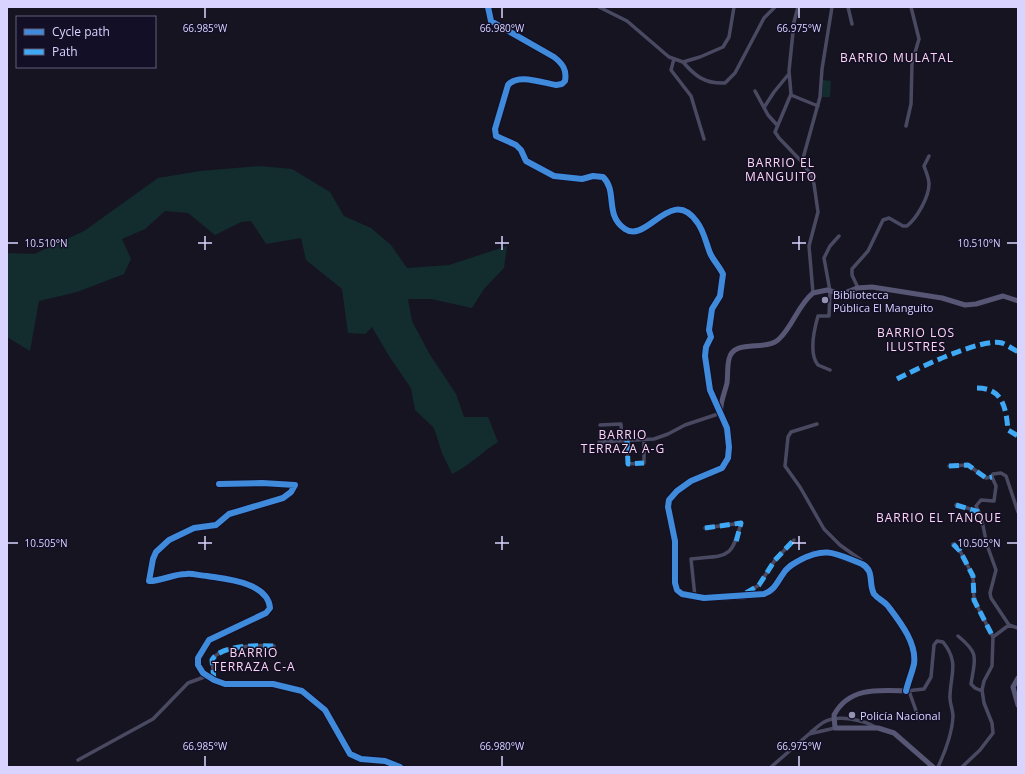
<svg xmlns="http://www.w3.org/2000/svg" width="1025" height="774" font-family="'Open Sans',sans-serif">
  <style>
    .green { fill: #132c2d }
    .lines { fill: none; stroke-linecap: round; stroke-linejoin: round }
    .street { stroke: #4a4962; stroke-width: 3.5 }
    .secondary { stroke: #575674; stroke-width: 5 }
    .quiet { stroke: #3fa9f5; stroke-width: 5; stroke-dasharray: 10 5; stroke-linecap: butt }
    .cycleway-casing { stroke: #130f26; stroke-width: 8 }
    .cycleway { stroke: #408adc; stroke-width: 6 }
    .ticks { fill: none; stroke: #d9d4ff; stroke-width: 1.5 }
    .poi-dot { fill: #9591b1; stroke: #130f26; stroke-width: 1.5 }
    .labels { text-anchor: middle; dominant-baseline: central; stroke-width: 3; stroke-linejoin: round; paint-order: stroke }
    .poi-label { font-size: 11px; fill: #d9d4ff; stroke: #130f26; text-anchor: start }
    .neighbourhood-label { font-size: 12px; letter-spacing: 1px; fill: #ffd6f0; stroke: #130f26 }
    .ticks-label { font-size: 10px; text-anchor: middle; fill: #d9d4ff; stroke: #130f26; stroke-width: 3; stroke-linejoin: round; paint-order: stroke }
  </style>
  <rect width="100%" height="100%" fill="#161421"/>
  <path class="green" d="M823 80 831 81 830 97H822Z
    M260 166 292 169 330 192 344 216 371 228 391 245 407 268 449 265 507 246 504 268 484 289 472 308 431 299H408L412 321 429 353 456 394 464 417H488L498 442C482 452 469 466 452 474L442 453 434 428 415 410 411 388 389 356 372 327 365 334 348 333 342 289 306 260 301 238 266 244 251 221 241 222 215 235 188 213 165 211 145 229 122 239 131 259 124 274 77 292 39 301 30 351 7 337V253L34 254 84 231 158 178 200 171Z"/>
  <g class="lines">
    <path class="street" d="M488 7 491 21 554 57C563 64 567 70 565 81L562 84 556 85C542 83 518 73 508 85L495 129 496 136 516 145 521 150 526 161 554 176 582 179 593 176 603 177C618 191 604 215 625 229 647 244 671 185 697 222 704 231 706 243 710 253 713 260 719 266 723 274L720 296 712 309 709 330 711 337 706 347 705 356 710 390 720 411
      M599 7 627 21 669 57 683 62 700 57 723 47 729 37 734 7
      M798 7 794 22 789 71 791 94 775 132 779 138 802 162 811 175 814 184 818 212 809 246 813 293
      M848 7 852 24
      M674 59 671 70 691 96 704 139
      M683 62C695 76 705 84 725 83L735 73 764 18 775 7
      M755 91 768 115 777 125
      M791 95 818 106
      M765 106 774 92 788 75
      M906 126 911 104 912 63 919 39 911 7
      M802 162 820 97 822 69 832 7
      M858 288 852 275V269L868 251 883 220 889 218 903 226H907C917 218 929 197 929 184 929 178 926 172 924 166L929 156
      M830 370 818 365C809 354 814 330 818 316H829L830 291 824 258 830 246 839 236
      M817 424 791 432 788 437 785 466 800 487 824 529 840 545 861 560 862 564
      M600 425 621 424 622 441
      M627 441 628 464 644 463V440
      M599 442 654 439 668 434 685 425 721 413
      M949 466 968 465 986 478 992 477
      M219 484 262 483 295 485 291 492 283 498 229 514 216 525 194 528 169 540 156 552 153 559 149 581C162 581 173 574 186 574 193 573 200 576 207 576 225 579 268 582 270 608L266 613 209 640 198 658V665L203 673 214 680 225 684H273L302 691 325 710 350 754 361 759 385 761 400 767
      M956 505 978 511
      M1018 512 1006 476 1001 473 993 474 992 477 996 486 994 501 981 500 976 506 981 516 987 545 996 570 990 593 991 598 1009 625 1018 628
      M953 544 960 551 973 576 974 600 993 637
      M742 596 759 585 775 560 794 540
      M695 597 691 559C728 555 731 560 741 523L705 528
      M958 636C980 654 975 658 971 684L975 688 982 691
      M214 680 212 660C220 645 258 645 274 646
      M906 691 924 689 931 677 934 645 937 641 943 642C959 662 951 673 950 695 949 702 953 709 953 717 952 734 945 752 938 767
      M909 691 919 719
      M811 732C815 729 819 725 824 722 838 714 864 720 877 728
      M78 760 153 719 188 683 207 676
      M771 767 809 734 835 728
      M962 767 980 750 993 733 992 723 984 703 982 690 984 681 992 666 993 637 1009 625"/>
    <path class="secondary" d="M1018 678 1013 687 1018 705
      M933 767 894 733 878 728H835L834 715C849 687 878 690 906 691L914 662 911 643 906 631 891 609 874 593 870 572 867 567 827 552 813 553 787 569 772 591 764 594C750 597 687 603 678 591 670 581 676 560 676 549 676 533 669 519 668 504 676 477 717 479 726 463 735 446 724 429 721 413 719 405 725 392 727 383 728 376 727 367 729 359 734 338 766 352 779 339 793 326 798 305 813 293L827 290 842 294 857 288 872 287 942 298 965 305 976 304 1003 296 1018 301"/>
    <path class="quiet" d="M897 379C916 369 983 337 1002 343 1007 345 1013 349 1018 352
      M977 388C1003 388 1006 408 1008 430L1018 436
      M627 441 628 464 644 463
      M949 466 968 465 986 478 992 477
      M956 505 979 512
      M705 528 741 523 736 542
      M953 544 960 551 973 576 974 600 993 637
      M746 593 759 585 775 560 794 540
      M214 680 212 660C220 645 258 645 274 646"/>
    <g class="cycleway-casing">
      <path id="cycleway" d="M488 7 491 21 554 57C563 64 567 70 565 81L562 84 556 85C542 83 518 73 508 85L495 129 496 136 516 145 521 150 526 161 554 176 582 179 593 176 603 177C618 191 604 215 625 229 647 244 671 185 697 222 704 231 706 243 710 253 713 260 719 266 723 274L720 296 712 309 709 330 711 337 706 347 705 356 710 390 727 428 729 447 728 458 722 468 691 481 677 491 669 500 668 507 675 541V583L677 590 682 594 704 598 764 594C775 590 777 582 783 574 787 567 793 564 800 560 827 546 836 554 862 564 875 571 868 583 874 594 878 599 884 601 888 606 900 622 917 643 914 664 912 673 908 682 906 691
        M219 484 262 483 295 485 291 492 283 498 229 514 216 525 194 528 169 540 156 552 153 559 149 581C162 581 173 574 186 574 193 573 200 576 207 576 225 579 268 582 270 608L266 613 209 640 198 658V665L203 673 214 680 225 684H273L302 691 325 710 350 754 361 759 385 761 400 767"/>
    </g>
    <use href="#cycleway" class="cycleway"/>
  </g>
  <path class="ticks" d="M205 8V18M502 8V18M799 8V18M205 236V250M502 236V250M799 236V250M8 243H18M198 243H212M495 243H509M792 243H806M1007 243H1017M205 536V550M502 536V550M799 536V550M8 543H18M198 543H212M495 543H509M792 543H806M1007 543H1017M205 756V766M502 756V766M799 756V766"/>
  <g class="poi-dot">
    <circle cx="825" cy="300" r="4"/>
    <circle cx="852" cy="715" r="4"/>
  </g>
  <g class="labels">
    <g class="poi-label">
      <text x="833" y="294">Bibliotecca<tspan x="833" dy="13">Pública El Manguito</tspan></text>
      <text x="860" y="715">Policía Nacional</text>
    </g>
    <g class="neighbourhood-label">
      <text x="897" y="57">BARRIO MULATAL</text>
      <text x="781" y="162">BARRIO EL<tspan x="781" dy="14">MANGUITO</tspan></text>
      <text x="916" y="332">BARRIO LOS<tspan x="916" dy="14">ILUSTRES</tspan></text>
      <text x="623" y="434">BARRIO<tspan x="623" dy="14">TERRAZA A-G</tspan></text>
      <text x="939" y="517">BARRIO EL TANQUE</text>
      <text x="254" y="652">BARRIO<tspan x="254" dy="14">TERRAZA C-A</tspan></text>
    </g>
  </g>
  <g class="ticks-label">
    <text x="205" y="32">66.985°W</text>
    <text x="502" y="32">66.980°W</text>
    <text x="799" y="32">66.975°W</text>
    <text x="46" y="247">10.510°N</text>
    <text x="979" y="247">10.510°N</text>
    <text x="46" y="547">10.505°N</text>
    <text x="979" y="547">10.505°N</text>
    <text x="205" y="750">66.985°W</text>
    <text x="502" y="750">66.980°W</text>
    <text x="799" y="750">66.975°W</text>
  </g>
  <rect width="1025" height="774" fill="none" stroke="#d9d4ff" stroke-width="16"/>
  <rect x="16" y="16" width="140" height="52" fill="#130f26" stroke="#625e7d"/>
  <rect x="24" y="29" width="20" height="6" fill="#408adc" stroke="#625e7d"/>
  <text x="52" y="36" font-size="12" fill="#d9d4ff">Cycle path</text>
  <rect x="24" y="49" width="20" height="6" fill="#3fa9f5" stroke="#625e7d"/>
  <text x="52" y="56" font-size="12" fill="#d9d4ff">Path</text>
</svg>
